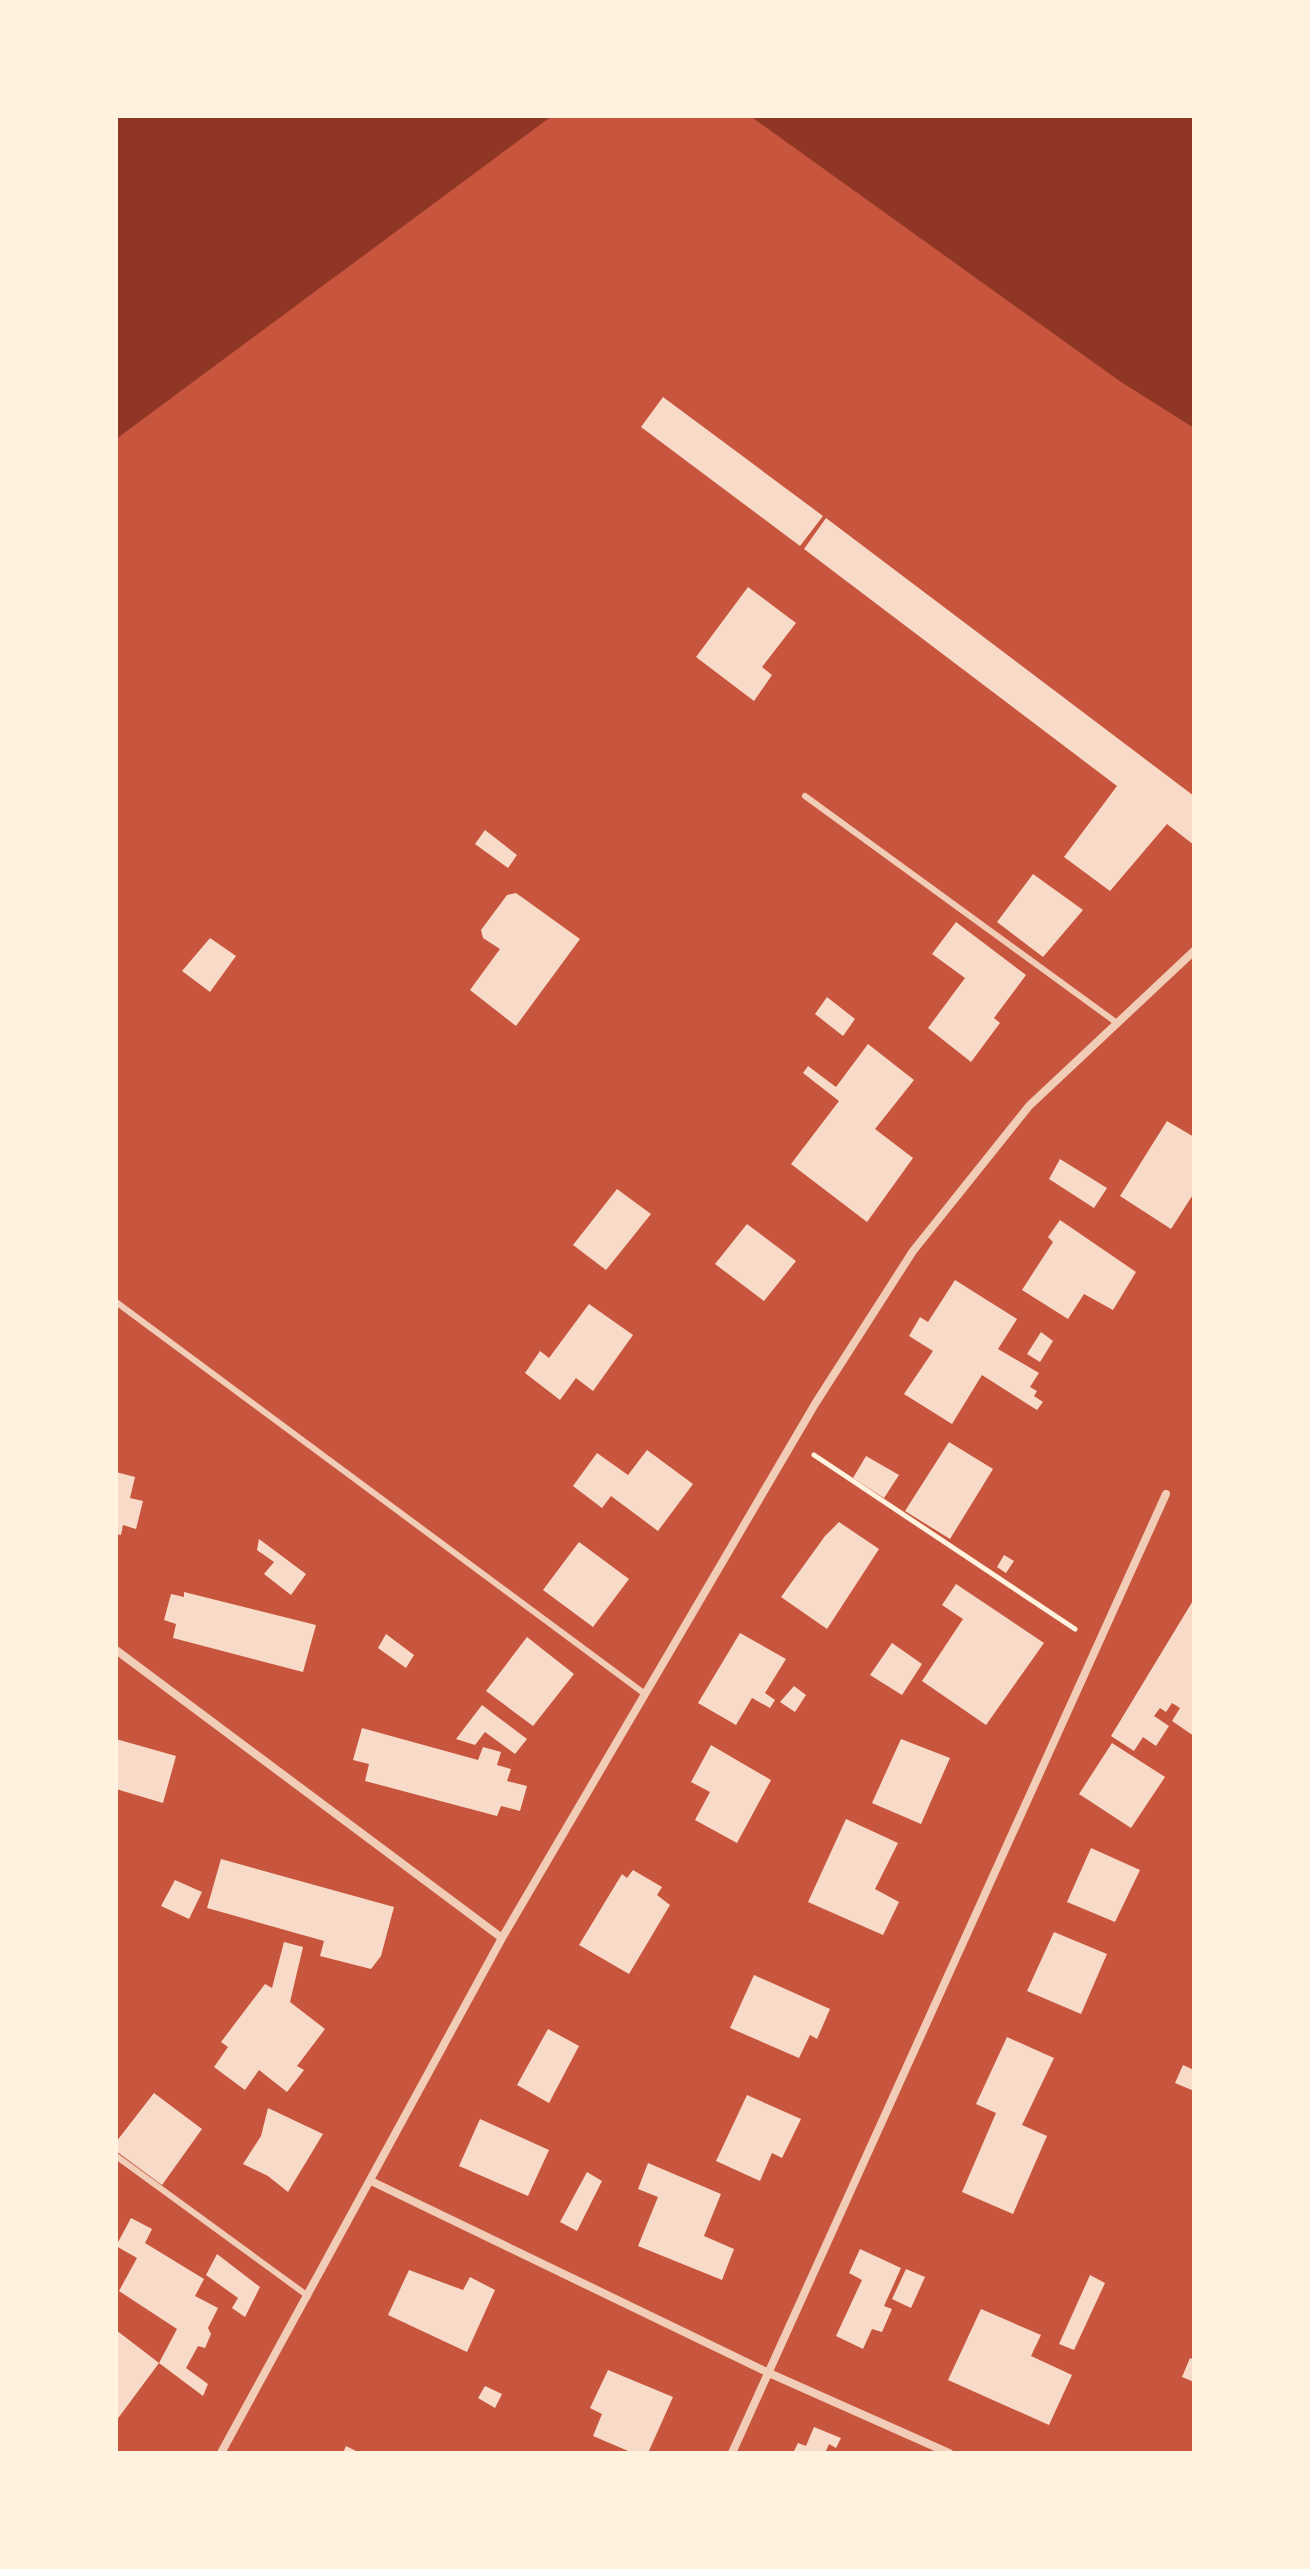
<svg xmlns="http://www.w3.org/2000/svg" width="1310" height="2569" font-family="'Varela Round',sans-serif">
  <style>
    .water { fill: #8f3625 }
    .building { fill: #f7dbc8 }
    .lines { fill: none; stroke-linecap: round; stroke-linejoin: round }
    .path { stroke: #fff3e0; stroke-width: 5 }
    .service { stroke: #f1ccb7; stroke-width: 6 }
    .minor { stroke: #f1ccb7; stroke-width: 8 }
  </style>
  <rect width="100%" height="100%" fill="#c8553d"/>
  <path class="water" d="M116 116H552L116 439Z
    M750 116H1194V428L1121 382Z"/>
  <path class="building" d="M663 397 823 516 800 546 641 427Z
    M826 518 1194 796V845L1167 824 1110 891 1064 857 1117 786 804 549Z
    M748 587 796 623 762 667 772 675 754 701 696 657Z
    M485 830 517 855 508 868 475 844Z
    M1033 874 1083 910 1043 957 997 922Z
    M516 893 580 939 516 1026 470 990 500 949 483 938 481 930 507 895Z
    M956 922 1026 975 994 1018 1000 1023 971 1062 928 1028 965 978 932 954Z
    M210 938 236 956 210 992 182 971Z
    M827 997 855 1019 843 1036 815 1014Z
    M868 1044 914 1080 875 1129 913 1158 867 1222 791 1164 839 1101 803 1073 808 1066 836 1087Z
    M1167 1121 1194 1137V1193L1171 1229 1120 1196Z
    M1060 1159 1107 1188 1094 1208 1049 1179Z
    M617 1189 651 1214 606 1270 573 1245Z
    M1060 1220 1136 1272 1113 1310 1084 1294 1068 1319 1022 1290 1053 1242 1048 1237Z
    M747 1224 796 1261 764 1301 715 1264Z
    M955 1280 1017 1319 998 1349 1039 1373 1030 1387 1037 1391 1034 1396 1043 1402 1037 1410 982 1375 952 1424 904 1394 933 1351 909 1336 920 1317 928 1322Z
    M589 1304 633 1335 593 1391 576 1378 560 1400 525 1373 540 1351 549 1358Z
    M1041 1332 1053 1341 1040 1362 1027 1354Z
    M949 1442 993 1469 950 1539 905 1511Z
    M647 1450 693 1484 658 1531 611 1496 602 1508 573 1486 597 1453 628 1475Z
    M866 1456 899 1475 884 1498 853 1478Z
    M116 1472 135 1477 130 1498 143 1501 136 1529 123 1525 121 1535 116 1534Z
    M839 1522 879 1549 827 1629 781 1597 825 1536Z
    M259 1539 306 1574 291 1595 264 1574 274 1562 257 1550Z
    M579 1542 629 1579 593 1627 543 1590Z
    M1004 1555 1014 1561 1006 1573 997 1567Z
    M956 1584 1044 1643 986 1725 922 1681 963 1619 942 1605Z
    M184 1592 316 1625 303 1672 173 1638 176 1624 164 1620 171 1594 184 1597Z
    M1194 1599V1736L1172 1721 1180 1708 1172 1703 1166 1712 1160 1708 1154 1716 1169 1726 1156 1746 1143 1737 1134 1751 1111 1736Z
    M740 1633 786 1659 765 1693 775 1700 770 1708 752 1698 736 1725 698 1703Z
    M386 1634 414 1655 406 1668 378 1648Z
    M527 1637 574 1674 533 1726 486 1691Z
    M892 1643 922 1664 902 1695 870 1675Z
    M794 1686 806 1695 795 1712 780 1702Z
    M482 1705 527 1739 515 1754 485 1732 475 1745 456 1739Z
    M362 1728 478 1760 483 1747 501 1752 497 1765 511 1769 507 1781 527 1786 520 1811 501 1806 497 1816 365 1781 369 1764 353 1760Z
    M116 1739 176 1756 163 1803 116 1789Z
    M901 1739 950 1758 921 1824 872 1803Z
    M1112 1743 1165 1777 1131 1828 1079 1794Z
    M711 1745 771 1780 737 1843 695 1820 710 1792 691 1782Z
    M846 1819 898 1843 875 1889 899 1902 883 1935 808 1902Z
    M1091 1848 1140 1870 1115 1922 1067 1902Z
    M221 1859 394 1907 381 1956 371 1969 320 1956 324 1941 207 1908Z
    M633 1870 662 1887 657 1895 670 1905 629 1974 579 1945 622 1874 627 1878Z
    M175 1880 202 1892 189 1919 161 1906Z
    M1054 1932 1107 1954 1081 2014 1027 1991Z
    M284 1942 303 1947 290 2002 325 2029 297 2066 304 2070 287 2092 259 2070 245 2090 214 2067 228 2047 221 2042 265 1984 272 1988Z
    M754 1975 830 2009 817 2039 810 2035 799 2058 730 2028Z
    M548 2029 579 2046 549 2103 517 2085Z
    M1007 2037 1054 2058 1022 2125 1047 2136 1013 2214 962 2192 996 2113 976 2104Z
    M1183 2065 1194 2070V2091L1175 2083Z
    M154 2093 202 2129 162 2185 116 2151V2142Z
    M747 2095 801 2119 782 2158 772 2153 760 2181 716 2161Z
    M268 2108 323 2134 288 2192 268 2176 243 2164 261 2136Z
    M480 2119 549 2150 528 2196 459 2166Z
    M648 2163 721 2194 704 2236 734 2249 722 2280 638 2246 658 2197 638 2189Z
    M587 2172 602 2181 577 2231 560 2222Z
    M131 2218 152 2229 145 2243 204 2279 195 2296 218 2308 208 2328 211 2334 205 2348 198 2346 186 2368 208 2384 203 2396 159 2363 177 2329 119 2291 137 2258 116 2246Z
    M860 2249 901 2268 884 2306 892 2309 882 2332 872 2329 863 2349 836 2336 862 2280 849 2273Z
    M217 2254 260 2287 245 2317 232 2308 238 2298 206 2275Z
    M906 2269 925 2277 911 2308 892 2299Z
    M409 2270 463 2290 470 2277 495 2290 467 2352 388 2315Z
    M1090 2275 1105 2283 1074 2350 1059 2344Z
    M981 2309 1041 2335 1031 2356 1072 2375 1049 2425 948 2380Z
    M116 2330 159 2363 116 2421Z
    M1190 2358 1194 2360V2382L1182 2377Z
    M608 2370 673 2397 648 2453H633L593 2436 602 2414 590 2408Z
    M485 2386 502 2394 495 2408 478 2398Z
    M814 2427 841 2438 836 2448 829 2444 825 2453H793L798 2443 806 2446Z
    M346 2446 360 2453H343Z"/>
  <g class="lines">
    <path class="path" d="M814 1455 1075 1629"/>
    <path class="service" d="M805 796 1117 1023
      M116 1302 645 1694
      M116 2156 308 2296"/>
    <path class="minor" d="M116 1650 502 1938
      M371 2181 769 2373 949 2453
      M221 2453 502 1938 815 1404 913 1251 1029 1106 1194 951
      M732 2453 1166 1494"/>
  </g>
  <rect width="1310" height="2569" fill="none" stroke="#fff3e0" stroke-width="236"/>
</svg>
